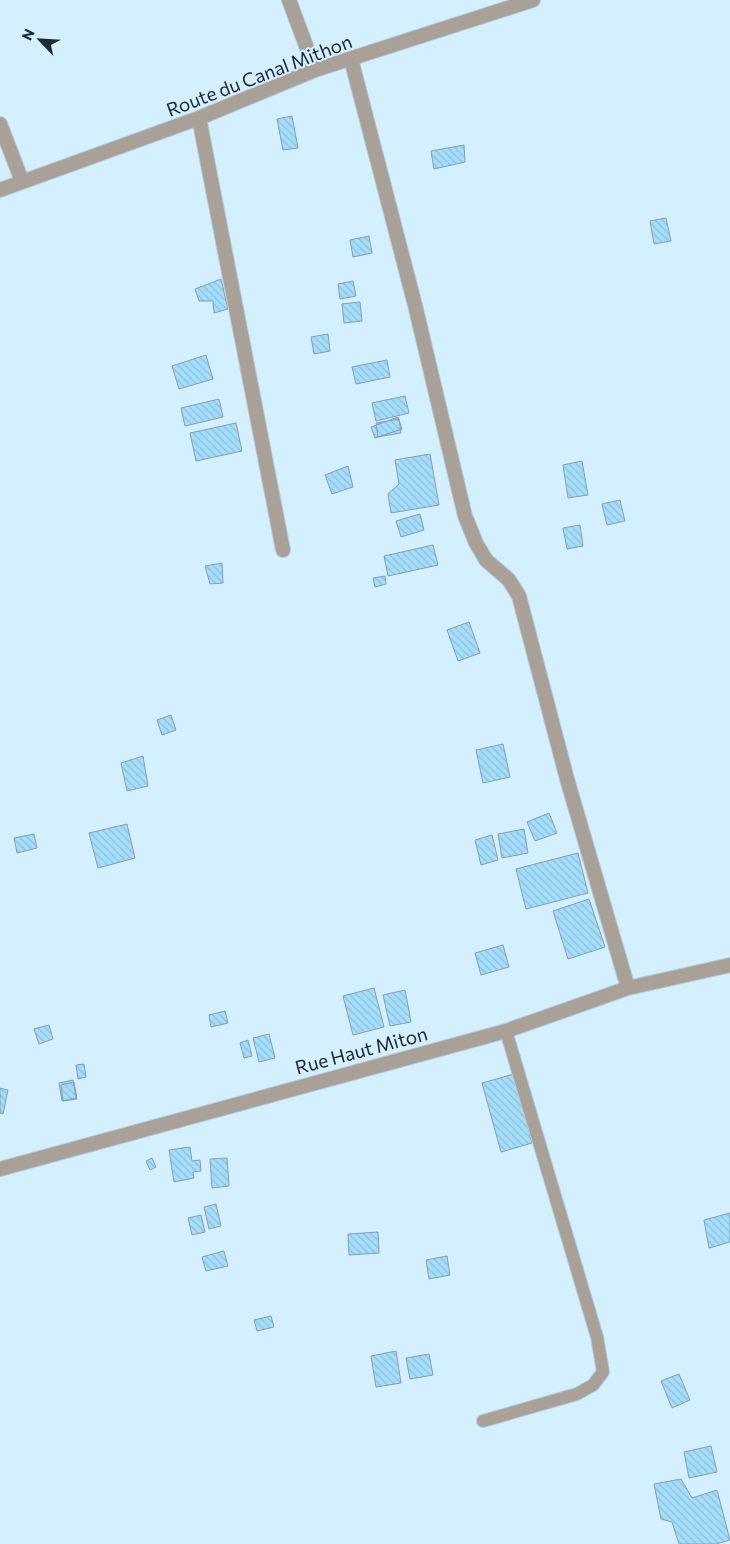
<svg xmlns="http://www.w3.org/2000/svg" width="730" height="1544" font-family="Commissioner,sans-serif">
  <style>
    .building { fill: url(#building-back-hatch); stroke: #869fac }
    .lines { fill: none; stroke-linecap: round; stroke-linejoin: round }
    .service-casing { stroke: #b4ccd8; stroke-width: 14 }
    .minor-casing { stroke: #b4ccd8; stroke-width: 16 }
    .service { stroke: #a9a098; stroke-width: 12 }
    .minor { stroke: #a9a098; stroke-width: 14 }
    .labels { text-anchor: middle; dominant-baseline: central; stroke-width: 4; stroke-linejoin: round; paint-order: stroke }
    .street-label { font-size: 19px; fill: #202a2f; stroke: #d4effd }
  </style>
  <defs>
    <pattern id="building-back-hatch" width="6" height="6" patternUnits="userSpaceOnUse" patternTransform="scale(1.25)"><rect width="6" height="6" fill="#a4defc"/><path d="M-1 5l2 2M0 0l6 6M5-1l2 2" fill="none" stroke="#8dbfd8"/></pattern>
  </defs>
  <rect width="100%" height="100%" fill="#d4effd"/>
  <path class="building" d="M292 116 298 148 283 150 277 119Z
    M464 145 465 162 434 169 431 151Z
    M666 218 671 241 654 244 650 221Z
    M369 236 372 253 353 257 350 240Z
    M221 279 228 309 214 313 213 301H199L195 289Z
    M353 281 356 296 340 299 338 284Z
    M360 302 362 321 344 323 342 304Z
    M328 334 330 351 314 354 311 337Z
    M206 355 213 379 179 389 172 366Z
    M387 360 390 377 356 384 352 367Z
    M405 396 409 413 376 421 372 403Z
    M219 399 223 417 185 426 181 408Z
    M398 417 402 429 375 438 371 427Z
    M399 419 401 433 378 437 376 423Z
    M236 423 242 451 196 461 190 433Z
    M430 454 439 505 391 513 388 494 399 484 395 460Z
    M582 461 588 495 568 498 563 465Z
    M348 466 353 487 332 494 325 475Z
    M620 500 625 521 607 525 602 504Z
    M420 514 424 530 401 537 396 521Z
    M580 525 583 546 567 549 563 528Z
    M433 545 438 565 388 576 384 556Z
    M222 563 223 583 210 584 205 566Z
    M385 576 386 584 375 587 373 578Z
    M469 622 480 653 458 661 447 630Z
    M171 715 176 730 162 735 157 720Z
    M503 744 510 777 483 783 476 750Z
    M143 756 148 786 127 791 121 763Z
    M549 813 557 833 535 841 527 822Z
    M127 824 135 858 98 868 89 833Z
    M524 829 528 853 502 858 498 834Z
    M34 834 37 848 17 853 14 838Z
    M492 835 498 860 481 865 475 840Z
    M578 853 588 893 526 909 516 869Z
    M589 899 605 947 568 959 553 911Z
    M503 945 509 967 481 975 475 953Z
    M374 988 384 1027 353 1035 343 996Z
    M405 990 411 1022 390 1026 383 995Z
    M225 1011 228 1023 211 1027 209 1015Z
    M49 1025 53 1039 39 1044 34 1029Z
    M269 1034 275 1058 259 1062 253 1038Z
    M248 1040 252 1056 244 1058 240 1043Z
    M84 1064 86 1077 78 1079 76 1065Z
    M514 1074 532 1143 501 1152 482 1083Z
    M73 1080 76 1098 62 1101 59 1083Z
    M74 1082 77 1099 63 1101 61 1085Z
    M0 1088 8 1090 3 1114 0 1113Z
    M190 1147 192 1161 200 1160 201 1171 193 1172 194 1178 174 1182 169 1150Z
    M152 1158 156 1167 150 1170 146 1161Z
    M227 1158 229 1186 212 1188 210 1159Z
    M216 1204 221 1226 209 1229 204 1207Z
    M730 1213V1242L709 1248 704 1220Z
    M201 1215 205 1232 192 1235 188 1218Z
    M378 1232 379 1253 349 1255 348 1234Z
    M224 1251 228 1266 206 1271 202 1257Z
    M447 1256 450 1275 429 1279 426 1260Z
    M271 1316 274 1327 257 1331 254 1320Z
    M396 1351 401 1383 376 1387 371 1356Z
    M429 1354 433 1375 410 1379 406 1358Z
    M679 1374 690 1400 672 1408 661 1381Z
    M711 1446 717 1472 689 1478 684 1452Z
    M681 1479 692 1498 717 1490 730 1540 716 1544H679L672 1522 661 1519 654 1484Z"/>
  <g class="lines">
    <g class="service-casing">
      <path id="service" d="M483 1421 577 1394 593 1385 603 1372 597 1337 506 1031"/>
    </g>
    <g class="minor-casing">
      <path id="minor" d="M289 0 315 70
        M351 59 415 305 465 516 476 543 486 560 509 580 519 596 567 779 628 988
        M199 118 283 550
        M0 124 22 181
        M0 190 199 118 315 70 533 0
        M0 1169 506 1031 628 988 730 965"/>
    </g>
    <use href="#service" class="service"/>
    <use href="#minor" class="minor"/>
  </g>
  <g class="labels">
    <g class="street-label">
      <text transform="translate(259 75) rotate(-21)">Route du Canal Mithon</text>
      <text transform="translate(361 1050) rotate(-15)">Rue Haut Miton</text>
    </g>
  </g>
  <g transform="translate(40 40) rotate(295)" stroke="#d4effd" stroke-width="4" paint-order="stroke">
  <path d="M0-4L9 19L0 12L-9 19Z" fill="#202a2f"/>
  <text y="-8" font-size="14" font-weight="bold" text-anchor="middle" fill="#202a2f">N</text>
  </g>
</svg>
